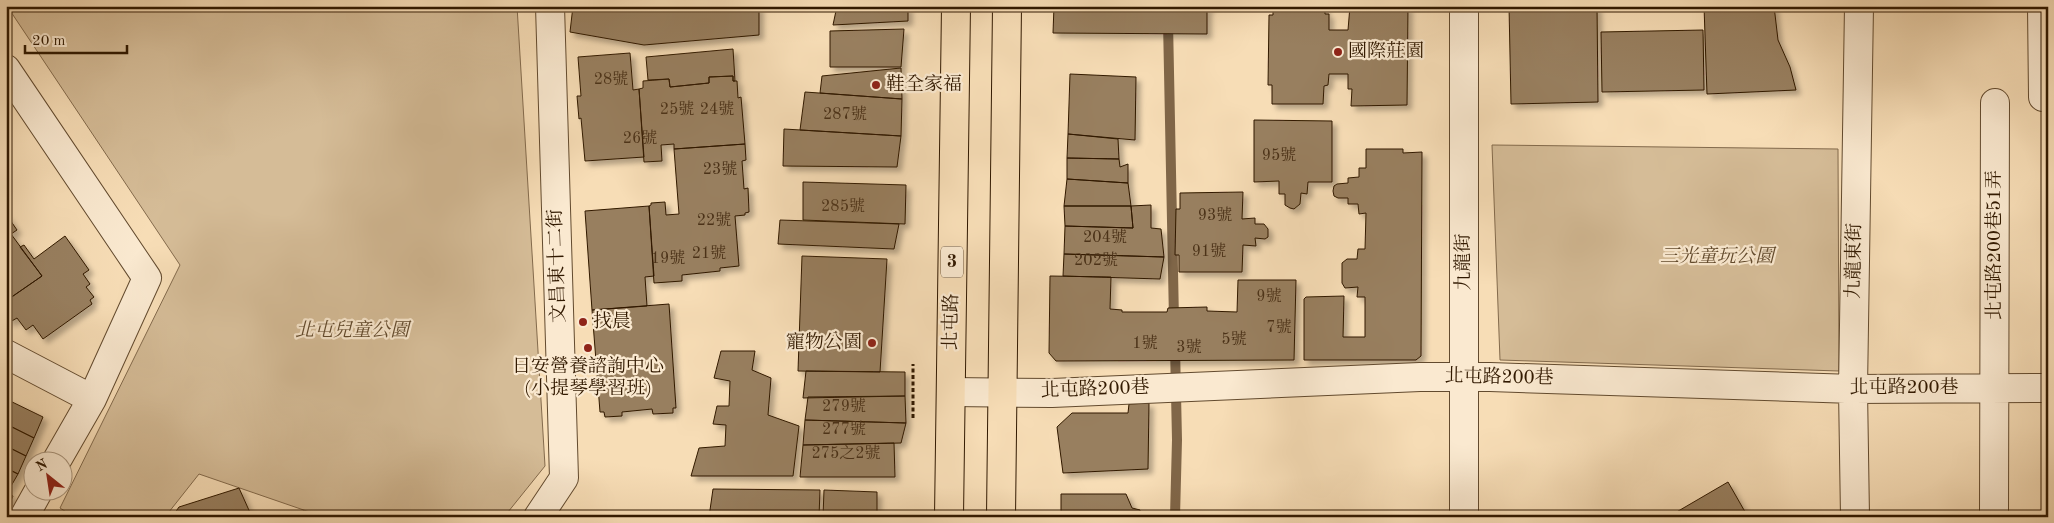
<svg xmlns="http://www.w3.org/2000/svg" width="2054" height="523" font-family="'Old Standard TT','Noto Serif TC',serif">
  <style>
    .green { fill: #d5bc97; stroke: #836a4c }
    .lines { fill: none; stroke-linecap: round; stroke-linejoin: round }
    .stream { stroke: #806648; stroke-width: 10 }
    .building { fill: #987f5f; stroke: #311900; filter: url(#shadow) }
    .minor-casing { stroke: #624a2e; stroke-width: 30 }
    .major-casing { stroke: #311900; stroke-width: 30 }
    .path { stroke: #311900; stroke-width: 3; stroke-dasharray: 4 2.5; stroke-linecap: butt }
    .minor { stroke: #fae9d0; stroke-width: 28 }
    .major { stroke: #f7ddb6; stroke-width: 28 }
    .poi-dot { fill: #8f2418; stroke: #fae9d0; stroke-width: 2 }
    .labels { text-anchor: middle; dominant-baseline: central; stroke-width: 4.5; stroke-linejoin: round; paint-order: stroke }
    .number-label { font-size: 16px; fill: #4b3218 }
    .shield { fill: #fae9d0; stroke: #6d573e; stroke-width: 1 }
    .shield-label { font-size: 18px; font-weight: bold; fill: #311900 }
    .poi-label { font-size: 19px; fill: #311900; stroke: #fae9d0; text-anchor: start }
    .street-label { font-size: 19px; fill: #311900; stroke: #fae9d0 }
    .park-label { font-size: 19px; font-style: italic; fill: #624a2d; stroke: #fae9d0 }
  </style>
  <defs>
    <filter id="shadow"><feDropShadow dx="4.5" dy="4.5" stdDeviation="2.5" flood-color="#0004"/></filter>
  </defs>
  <rect width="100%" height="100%" fill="#f7ddb6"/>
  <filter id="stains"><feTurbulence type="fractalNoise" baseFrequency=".004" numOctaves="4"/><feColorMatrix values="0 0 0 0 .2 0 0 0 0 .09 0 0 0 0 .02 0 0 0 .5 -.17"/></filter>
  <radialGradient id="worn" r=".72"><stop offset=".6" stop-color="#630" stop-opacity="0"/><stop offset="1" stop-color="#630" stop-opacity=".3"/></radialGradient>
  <path class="green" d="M7 6H517L545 466 504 517H324L199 474 165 517H74L60 508 180 265Z
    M1492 145 1838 149 1839 371 1500 360Z"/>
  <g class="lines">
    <path class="stream" d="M1168 22 1174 320
      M1175 347 1177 440 1175 517"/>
  </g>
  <path class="building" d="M573 6H759V35L644 45 570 32Z
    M837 6H908V21L833 25Z
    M1054 6H1211V7H1207V34L1053 33Z
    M1273 6H1325V14H1329V30H1348L1350 6H1408L1407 105 1351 106 1352 89H1348V74H1329L1328 85 1324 86 1323 104H1272V85H1268L1269 15H1273Z
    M1509 6H1597L1598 102 1511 104Z
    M1704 6H1774L1778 40 1790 67 1796 90 1707 94Z
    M904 29 901 67H830V31Z
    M1703 30 1704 90 1602 92 1601 32Z
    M733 49 735 81H733V76L709 77V83L670 87 669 79 648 80 646 57Z
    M630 53 633 90 639 89 644 157 585 161 581 118 579 119 577 96H581L578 57Z
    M901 68 902 99 820 93 822 76Z
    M1070 74 1136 77 1135 140 1068 134Z
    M733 76V81H737L738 98 741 97 745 144 674 149V144L661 145 662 161 644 162 639 89 643 88V81L669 79 670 87 709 83V77Z
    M805 92 902 99 901 136 800 130Z
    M1254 120 1332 121V182H1308L1307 194 1301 193 1300 204 1294 209 1290 208 1285 205V194H1279V181L1254 182Z
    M784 129 901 136 897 167 783 166Z
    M1068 134 1118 139 1119 159 1067 158Z
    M745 144 746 160 742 161 744 189 748 188 749 212 745 213V215L735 216 739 266 720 268V271L682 275V281L654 283 649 206 651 205V203L665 202 666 215 679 214 674 149Z
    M1366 149H1403V153L1422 152 1421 356 1416 360H1304V299L1306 297 1344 296 1343 337H1365V297H1357L1358 287 1345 288 1342 283V263L1347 259H1357L1358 249H1365L1366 213 1359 214 1358 204H1348V198H1338L1334 196 1333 191 1334 186 1337 184 1348 183V178L1359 177V168H1366Z
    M1067 158 1119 159 1120 167 1128 164V183L1067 179Z
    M1067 179 1128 183 1131 206H1064Z
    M803 182 906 185 905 224 803 220Z
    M1243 192 1242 219 1255 218V224H1264L1268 229V237L1265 239 1255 238 1256 246 1243 245 1242 272H1179V255H1175L1176 209H1180V193Z
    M1151 205V228L1161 229 1164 257 1064 254 1065 226 1133 228 1131 206Z
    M649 206 654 276 645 277 647 306 592 310 585 211Z
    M1064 206H1131L1133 228 1065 226Z
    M6 214 17 230 11 234 42 276 10 298 6 292Z
    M780 220 899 224 894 249 778 244Z
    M65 236 89 270 83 274 90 284 86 287 94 297 90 300 92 304 43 339 33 325 26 330 17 318 10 322 6 316V301L42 276 20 247 24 245 34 259Z
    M1064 254 1164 257 1160 279 1063 276Z
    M802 256 887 259 880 372 798 371Z
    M1050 276 1111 277 1110 309 1122 310V312H1167L1168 308 1207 307V311L1237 312 1238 280H1296L1294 360 1056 361 1049 353Z
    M669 304 676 408H673V413L653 414 652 409 622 412V416L605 417 604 412H600L592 310Z
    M721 351H755L752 370 771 378 768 415 799 426 793 476H691L699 448 725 446 726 425 713 424 717 406H729L730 381 714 378Z
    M806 371 905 372V396L803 398Z
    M905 396 906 423 805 420 808 397Z
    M6 399 43 417 34 438 6 424Z
    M1149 403 1148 469 1063 473 1057 427 1072 413H1128L1129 404Z
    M805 420 906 423 901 443 803 445Z
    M6 424 34 438 26 456 6 446Z
    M894 443 895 477H800L803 445Z
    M6 446 26 456 18 474 6 468Z
    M6 468 18 474 7 493 6 492Z
    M1728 482 1748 517H1668Z
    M239 488 252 517H172L179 507Z
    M713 489 820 490 819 517H709Z
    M824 490 877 492V517H823Z
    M6 492 13 496 6 512Z
    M1061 494H1126L1132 508 1140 510V517H1061Z
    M304 511 307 517H283Z"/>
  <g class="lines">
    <g class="minor-casing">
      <path id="minor" d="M1464 6V517
        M2042 6 2043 97
        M6 69 147 278 92 399 57 460
        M6 354 92 399
        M951 392 1052 393 1420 377H1490L1853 389 2048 388
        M24 517 39 490
        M538 517 564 478 550 6
        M1855 517 1853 389 1859 6
        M1994 517 1995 103"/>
    </g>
    <g class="major-casing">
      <path id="major" d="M949 517 956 6
        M1001 517 1007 6"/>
    </g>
    <path class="path" d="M913 418V364"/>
    <use href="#minor" class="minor"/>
    <use href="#major" class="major"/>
  </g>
  <g class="poi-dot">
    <circle cx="1338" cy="52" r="5"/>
    <circle cx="876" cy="85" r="5"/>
    <circle cx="583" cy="322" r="5"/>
    <circle cx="872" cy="343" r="5"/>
    <circle cx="588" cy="348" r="5"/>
  </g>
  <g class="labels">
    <g class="number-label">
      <text x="611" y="80">28號</text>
      <text x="677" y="110">25號</text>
      <text x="717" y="110">24號</text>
      <text x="845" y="115">287號</text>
      <text x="640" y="139">26號</text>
      <text x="1279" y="156">95號</text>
      <text x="720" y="170">23號</text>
      <text x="843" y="207">285號</text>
      <text x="1215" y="216">93號</text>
      <text x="714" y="221">22號</text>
      <text x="1105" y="238">204號</text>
      <text x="1209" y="252">91號</text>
      <text x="709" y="254">21號</text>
      <text x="668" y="259">19號</text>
      <text x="1096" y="261">202號</text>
      <text x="1269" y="297">9號</text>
      <text x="1279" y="328">7號</text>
      <text x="1234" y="340">5號</text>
      <text x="1145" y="344">1號</text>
      <text x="1189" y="348">3號</text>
      <text x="844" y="407">279號</text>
      <text x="844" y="430">277號</text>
      <text x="846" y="454">275之2號</text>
    </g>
    <rect class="shield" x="941" y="246.5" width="22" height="31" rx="4"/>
    <g class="shield-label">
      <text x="952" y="262">3</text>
    </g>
    <g class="poi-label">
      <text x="1348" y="52">國際莊園</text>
      <text x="886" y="85">鞋全家福</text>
      <text x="593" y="322">找晨</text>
      <text x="862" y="343" text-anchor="end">寵物公園</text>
      <text x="588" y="367" text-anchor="middle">日安營養諮詢中心<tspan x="588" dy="22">(小提琴學習班)</tspan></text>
    </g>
    <g class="street-label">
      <text transform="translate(1995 245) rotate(-90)">北屯路200巷51弄</text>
      <text transform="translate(1855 261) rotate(-89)">九龍東街</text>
      <text transform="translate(1464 262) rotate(-90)">九龍街</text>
      <text transform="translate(558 266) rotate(-92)">文昌東十二街</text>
      <text transform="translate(952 322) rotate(-89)">北屯路</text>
      <text transform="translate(1499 378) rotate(1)">北屯路200巷</text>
      <text x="1904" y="388">北屯路200巷</text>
      <text transform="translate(1095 390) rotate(-2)">北屯路200巷</text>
    </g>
    <g class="park-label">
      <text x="1717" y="257">三光童玩公園</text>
      <text x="352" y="331">北屯兒童公園</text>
    </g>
  </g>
  <rect width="2054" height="523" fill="none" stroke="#f7ddb6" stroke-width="25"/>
  <rect x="8" y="8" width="2039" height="508" fill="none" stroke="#311900" stroke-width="2.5"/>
  <rect x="12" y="12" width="2029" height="498" fill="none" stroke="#311900"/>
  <g transform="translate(48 476) rotate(330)"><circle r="24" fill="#fae9d0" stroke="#aa967d"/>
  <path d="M0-4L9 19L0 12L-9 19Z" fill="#8f2418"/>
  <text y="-8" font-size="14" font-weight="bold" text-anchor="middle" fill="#311900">N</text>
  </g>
  <path d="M25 45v8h102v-8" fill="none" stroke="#311900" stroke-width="2.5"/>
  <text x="32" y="45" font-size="15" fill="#311900" stroke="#fae9d0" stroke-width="4" paint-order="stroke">20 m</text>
  <rect width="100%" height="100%" filter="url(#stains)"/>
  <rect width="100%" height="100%" fill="url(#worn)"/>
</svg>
